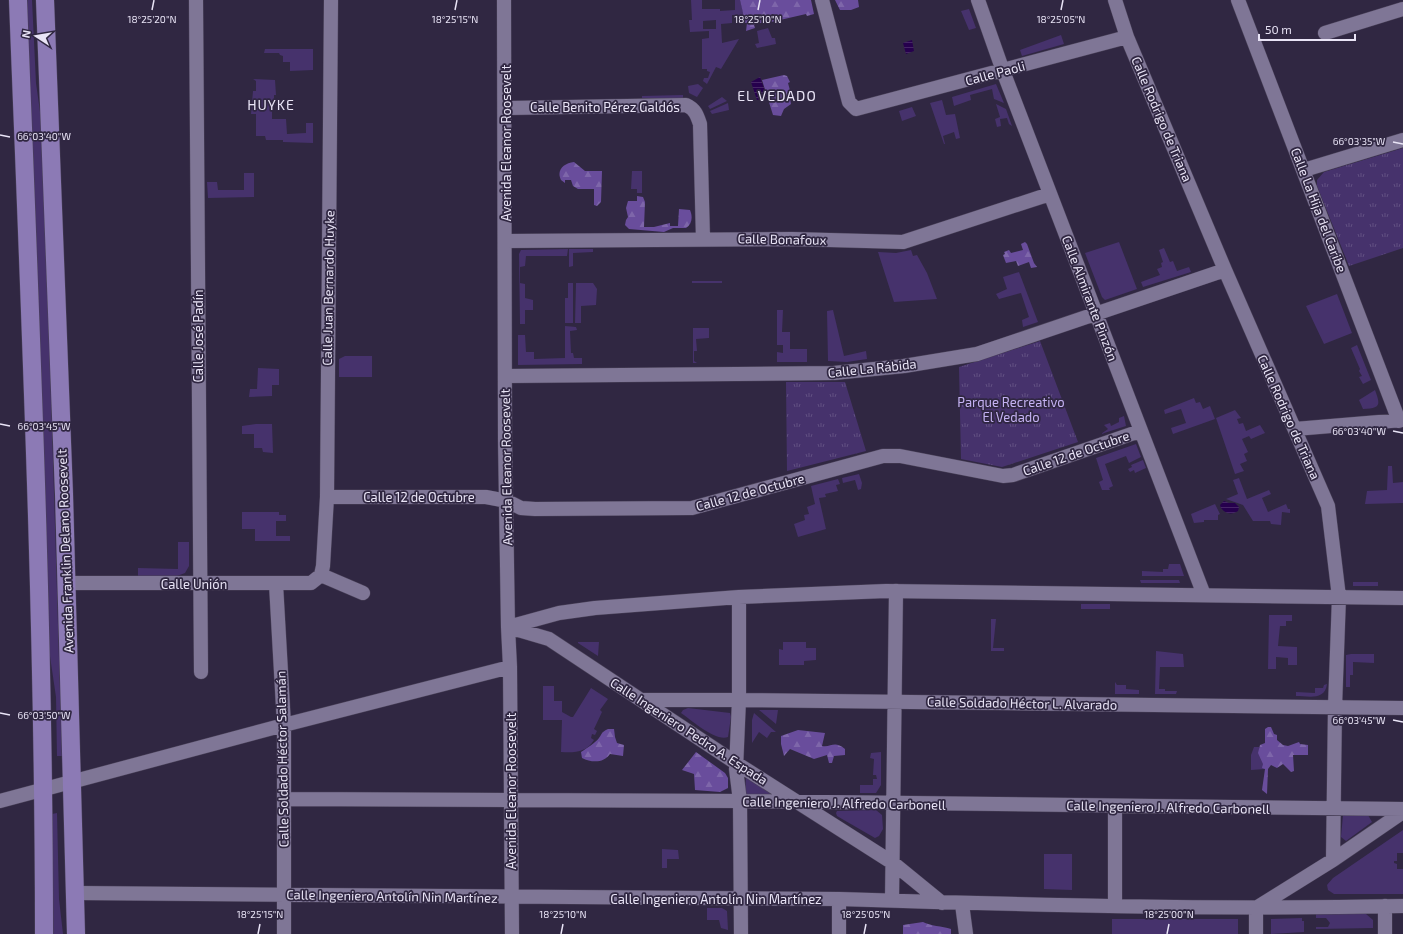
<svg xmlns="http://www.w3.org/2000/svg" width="1403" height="934" font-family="'Exo 2',sans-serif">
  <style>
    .grass { fill: #46326c; fill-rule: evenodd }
    .forest { fill: url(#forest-firs) }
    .park { fill: url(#park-tufts) }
    .water { fill: url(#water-rules) }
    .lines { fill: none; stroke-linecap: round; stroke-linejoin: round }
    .minor-casing { stroke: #4a4259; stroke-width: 15 }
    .major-casing { stroke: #4a4259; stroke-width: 19 }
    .minor { stroke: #7f7696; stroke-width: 14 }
    .major { stroke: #8c7ab5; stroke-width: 18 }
    .ticks { fill: none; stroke: #e9e4f6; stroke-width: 1.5 }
    .labels { text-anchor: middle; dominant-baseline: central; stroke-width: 3.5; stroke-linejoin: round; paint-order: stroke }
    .street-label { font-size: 13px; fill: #e9e4f6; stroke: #302742 }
    .park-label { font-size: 13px; fill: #c5b2f3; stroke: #302742 }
    .neighbourhood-label { font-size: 14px; letter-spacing: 1px; fill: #e9e4f6; stroke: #302742 }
    .ticks-label { font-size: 10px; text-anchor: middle; fill: #e9e4f6; stroke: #302742; stroke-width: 3.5; stroke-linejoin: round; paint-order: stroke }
  </style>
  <defs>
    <pattern id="forest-firs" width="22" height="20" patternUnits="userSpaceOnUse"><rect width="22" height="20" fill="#694d9c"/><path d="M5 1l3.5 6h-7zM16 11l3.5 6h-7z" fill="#7e66aa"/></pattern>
    <pattern id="park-tufts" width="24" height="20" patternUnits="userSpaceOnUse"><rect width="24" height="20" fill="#46326c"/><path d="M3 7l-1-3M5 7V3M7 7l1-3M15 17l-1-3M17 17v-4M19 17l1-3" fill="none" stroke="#615082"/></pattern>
    <pattern id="water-rules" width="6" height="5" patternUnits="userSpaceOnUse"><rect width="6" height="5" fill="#26004d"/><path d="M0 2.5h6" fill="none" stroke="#462567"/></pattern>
  </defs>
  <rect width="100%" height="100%" fill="#302742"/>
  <path class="grass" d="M26 0H32L36 83 43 133 62 756H57L56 697 47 636Z
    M691 0H702V9H720V11L735 10V0H740L744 15H732V23L721 24 722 43 739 39 721 69 716 67 707 84 703 81 704 78H708L710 72 707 71V69H702V39L709 38V31L690 32 689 20H692ZM716 20V29H703V21Z
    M969 9 976 28 969 30 961 11Z
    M768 28 772 38H775L776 44 757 48 755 44 759 43 757 31Z
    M1061 35 1064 44 1022 56 1020 50Z
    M265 49H313V70L290 71V62H283V56L280 55 279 53H264Z
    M253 79 275 80 276 95H274V100H272V119H286L287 134 306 133V123H313V143L283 142V140H266L265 136H256V114H251L253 91H256V81Z
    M698 84 703 88 697 97 689 93 688 86Z
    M996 84 1004 103 994 99 992 89 970 95 971 100 954 106 952 97Z
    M683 95V98H642V96Z
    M722 97 727 101 710 109 708 106Z
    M942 100 946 115 955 114 960 138 956 139 954 132 943 136 945 144H944L930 103Z
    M728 103 729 110 712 114 710 111Z
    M996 104 1006 109 1012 126 1009 124 1007 118 1000 119 1001 126 997 127 995 119 1000 117Z
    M912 107 916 116 902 121 899 111Z
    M632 171H642V193H637V189H631Z
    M244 173H254V197L208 198 207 182H217L218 190H244Z
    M1119 242 1137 289 1105 300 1102 297 1085 253Z
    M1164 248 1170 262 1173 261 1177 271 1189 267 1191 272 1143 287 1141 282 1160 275 1157 269 1162 267 1161 263 1163 262 1159 250Z
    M568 249 567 256H526L525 266 520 267V283L525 284V298L533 300V310H525V324H520L519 254 521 250Z
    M569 249H593V252L573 253V266L569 267Z
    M911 250 913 256 917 255 927 273 937 299 894 302 878 252 896 253Z
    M1019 272 1038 322 1023 327 1022 320 1029 317 1021 293 999 299 996 294 1007 289 1003 277Z
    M692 281H722V283H692Z
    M568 283H573V323H565V298H568Z
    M576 283H593L597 289 596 305 581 306V323H575Z
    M1337 294 1352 333 1324 344 1306 306Z
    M777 310H783L782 332H790V349H807V362H777V352L783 353V345H777Z
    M833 310 844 356 866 351 867 359 847 362 828 361 827 311Z
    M565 326 576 327 577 330 570 331 571 353H573L574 358H582V364L518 365V335H525L526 352H534V359L565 358Z
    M693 328H709V338L696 339 697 351H694V361L697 363H693Z
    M1357 345 1371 380 1363 384 1359 377 1362 376 1359 371 1360 369 1351 348Z
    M345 356H372V377H339V359Z
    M258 368 279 369V385H272V396L249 397 250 389H257Z
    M1375 390C1381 406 1380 408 1363 409L1359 400Z
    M1194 398 1196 403 1200 402 1203 409 1210 406 1215 419 1173 434 1171 428 1186 423 1181 409 1165 414 1164 410Z
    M1235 410 1241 418 1237 419 1239 424 1243 423 1246 431 1260 425 1265 433 1251 439 1249 436 1242 439 1248 452 1244 454 1247 461 1240 464 1244 471 1235 474 1216 418Z
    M1124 416 1126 426 1101 434 1108 429 1104 425 1110 423 1111 426 1119 422V418Z
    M256 424H272L273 453 263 452 262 448H254V434H242V426Z
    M1136 444 1141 457 1129 463 1126 456 1105 464 1113 486 1109 488 1110 490H1102L1099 482 1103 480 1096 458Z
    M1143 460 1146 468 1135 473 1134 470 1130 472 1128 469 1132 467 1131 465Z
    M1388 466H1392L1393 483 1403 482V503L1365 504 1367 491 1387 490Z
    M859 474 862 483 861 489 858 490 855 480 843 483 842 478Z
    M1239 478 1247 499 1269 490 1271 494 1262 498 1268 512 1286 504 1288 509H1290V513L1282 512 1281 525 1271 524 1270 521H1253L1243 505 1226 499 1238 494 1233 480Z
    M838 479 840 484 836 485 838 491 825 494 826 497 819 498 826 529 798 537 794 524 805 520 804 515 809 514 807 507 815 504 811 486Z
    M1215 504 1220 514 1218 515V520H1204V522L1194 523 1191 514Z
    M242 512H279V515H286V521H276V536H290V541H255V529H242Z
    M178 542H189V566L185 573 177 576H138V568L178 569Z
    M1169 564H1180L1184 576H1142V571L1163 572V569H1168Z
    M1140 580H1179L1180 583H1141Z
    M1353 582H1378V586H1353Z
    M1081 604H1110V609H1081Z
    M1269 615H1292V621H1286V626H1280L1278 646 1297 647V665H1288V658L1276 657V669H1268Z
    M991 619H996L993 648H1004V651H991Z
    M578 642H599L598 656 578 643Z
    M783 642H806V648H816V660L804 661V665H779V649L783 650Z
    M1156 651 1183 654 1184 667H1160L1159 689H1165V691H1177L1176 694H1155Z
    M1351 654H1374V663L1353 662V675H1350V687H1346V655Z
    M1115 682 1117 685H1126V689L1139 690V694H1115Z
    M1327 684C1325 701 1308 696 1296 696V692L1315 693V688H1323L1324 685Z
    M543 686H554V701H562V712L571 717H573L591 688 608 699 600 710 602 712 594 729 597 731 595 735 592 734 591 738 594 740C587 752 575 753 561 752L562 720H543Z
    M688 708 730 713 731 717 728 737C716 742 691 720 681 713L683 710Z
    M759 710H778L776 724Z
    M754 713 776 732H771L767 738 759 732 752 743V720Z
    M1254 747H1259L1265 769 1251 770V755Z
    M881 752V785L876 793H860V785H873V779H877L876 775H873L874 759 870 758 871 753Z
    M746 776 772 794V796L745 794Z
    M876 810 882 815 883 829 879 836 875 838 837 816 836 813 837 811Z
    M57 813 59 899 63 934H53L52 814Z
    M1343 815H1368L1372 822 1346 841 1341 837Z
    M1403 830V853H1397V861H1394V863L1397 864V869H1403V894H1334L1328 890 1327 885 1333 878Z
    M662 849 678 850 679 859H667V868H662Z
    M1044 854H1072V890L1044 889Z
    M707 908H722L727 911 728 930 721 928 719 920H707Z
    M1316 913 1366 914 1373 920V928L1316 929V927H1328L1330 923 1326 918H1316Z
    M1302 918V921H1304V932L1271 934V919Z
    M1112 919H1238V934H1112Z"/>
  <path class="forest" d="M740 0H811L814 14 807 16 806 14 767 23H757L754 25 755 28 746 31 747 23H743L744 17Z
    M835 0H858L859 7 851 10H840Z
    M784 75 787 76 790 82 788 83 792 98 790 99 791 104 784 109 781 116 773 115 762 80Z
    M574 162 585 171H602L601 202 597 206 594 205V189H578L573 186 571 180H565V183L561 180C556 170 564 163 574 162Z
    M637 196 643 197 645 202 644 227H654L670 223V226H678L679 209 690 210C693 217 692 224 686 228H673L664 232 629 229 625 225 626 220 628 217 626 208 628 201H637Z
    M1025 242 1027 244 1034 263 1037 267 1031 268 1029 262 1018 266 1016 261 1006 263 1003 255 1005 254 1004 252 1009 250 1011 253 1023 250 1021 244Z
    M1268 727H1271L1274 734 1277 735V740L1283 745 1288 746 1299 742 1300 744 1308 745V755H1293L1294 771 1291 772 1283 764 1277 768 1271 765 1268 769 1267 794 1262 790 1265 769 1262 768 1263 764 1258 753 1260 745 1265 743V729Z
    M608 729H614L615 737 617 743 624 745 623 756 610 754C604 763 592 763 582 758L581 752C586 749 596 742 599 738 603 733 600 733 608 729Z
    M798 730 825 733 822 746C831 748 834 740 845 749V755L834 756 832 763H829L827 755 814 759 790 749 784 756 781 744V736Z
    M696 752 725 773 728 778V788L720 792 695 790 694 774 682 770Z
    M923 922C930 926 942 926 951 929V934H903V925Z"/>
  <path class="park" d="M1403 148V248L1349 266 1317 186V180L1324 172Z
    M1040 341 1078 442 1002 467 961 459 959 367Z
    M786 382H845L866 451 787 471Z"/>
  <path class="water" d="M912 40 914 51 906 54 903 43Z
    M760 77 767 96 766 99 757 100 751 82Z
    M1224 501 1229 503H1235L1239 507 1238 511C1231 516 1222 513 1220 505Z"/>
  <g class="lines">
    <g class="minor-casing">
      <path id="minor" d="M196 0 201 672
        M504 0 505 439 508 627 510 667 512 934
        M822 0 849 102 856 109 1127 37
        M978 0 1003 71 1204 595
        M1115 0 1127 37 1225 270 1328 506 1339 597 1335 707 1333 860
        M1238 0 1399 421
        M1325 33 1403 9
        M506 108 686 105C695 109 697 115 700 124L703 239
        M1304 170 1403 140
        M506 241 792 239 903 242 1050 194
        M505 376 834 373 904 366 977 354 1225 270
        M1295 429 1403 420
        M327 497H486L507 501 521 508 535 509 692 508 883 456H900L1003 476 1013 475 1140 431
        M321 575 323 566 327 497 331 0
        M321 575 363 593
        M65 583H311L321 575
        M276 584 284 725V934
        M739 597V700L736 769 740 801 741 934
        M508 627 559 613 595 608 739 597 886 591 1403 598
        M508 627 549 639 736 763 893 863 942 903
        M642 700H739L1403 708
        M284 799 740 801 1403 809
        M0 801 284 725 510 667
        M76 893 839 899C1027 905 1215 910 1403 906
        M892 901 896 591
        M962 904 966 934
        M1115 906V807
        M839 934V899
        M1256 934V908L1333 860 1403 812
        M1385 934V906"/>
    </g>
    <g class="major-casing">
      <path id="major" d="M18 0C30 311 44 623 44 934
        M45 0 64 494 76 934"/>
    </g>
    <use href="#minor" class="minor"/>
    <use href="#major" class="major"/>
  </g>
  <path class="ticks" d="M152 10 154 0M455 10 457 0M758 10 760 0M1061 10 1063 0M0 135 10 137M1393 142 1403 144M0 424 10 426M1393 431 1403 433M0 713 10 715M1393 720 1403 722M258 934 260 924M561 934 563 924M864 934 866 924M1167 934 1169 924"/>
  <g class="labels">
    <g class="street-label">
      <text transform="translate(995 73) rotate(-15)">Calle Paoli</text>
      <text x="605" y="107">Calle Benito Pérez Galdós</text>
      <text transform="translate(1162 119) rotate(67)">Calle Rodrigo de Triana</text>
      <text transform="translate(506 143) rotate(-90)">Avenida Eleanor Roosevelt</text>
      <text transform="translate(1319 210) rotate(69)">Calle La Hija del Caribe</text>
      <text transform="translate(782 239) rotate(1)">Calle Bonafoux</text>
      <text transform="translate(328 288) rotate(-89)">Calle Juan Bernardo Huyke</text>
      <text transform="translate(1090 298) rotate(69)">Calle Almirante Pinzón</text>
      <text transform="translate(198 336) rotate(-90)">Calle José Padín</text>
      <text transform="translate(872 368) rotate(-6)">Calle La Rábida</text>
      <text transform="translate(1289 417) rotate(66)">Calle Rodrigo de Triana</text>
      <text transform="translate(1076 453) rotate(-19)">Calle 12 de Octubre</text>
      <text transform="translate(506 467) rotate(-91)">Avenida Eleanor Roosevelt</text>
      <text transform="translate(750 492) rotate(-15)">Calle 12 de Octubre</text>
      <text x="419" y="497">Calle 12 de Octubre</text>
      <text transform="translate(65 551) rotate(-92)">Avenida Franklin Delano Roosevelt</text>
      <text x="194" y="584">Calle Unión</text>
      <text transform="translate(1022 703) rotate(1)">Calle Soldado Héctor L. Alvarado</text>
      <text transform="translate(689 731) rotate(33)">Calle Ingeniero Pedro A. Espada</text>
      <text transform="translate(282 759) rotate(-91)">Calle Soldado Héctor Salamán</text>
      <text transform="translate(511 791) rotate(-90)">Avenida Eleanor Roosevelt</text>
      <text transform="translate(844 803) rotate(1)">Calle Ingeniero J. Alfredo Carbonell</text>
      <text transform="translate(1168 807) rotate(1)">Calle Ingeniero J. Alfredo Carbonell</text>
      <text transform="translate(392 896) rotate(1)">Calle Ingeniero Antolín Nin Martínez</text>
      <text x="716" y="899">Calle Ingeniero Antolín Nin Martínez</text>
    </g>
    <g class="park-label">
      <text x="1011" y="402">Parque Recreativo<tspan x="1011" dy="15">El Vedado</tspan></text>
    </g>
    <g class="neighbourhood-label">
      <text x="777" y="95">EL VEDADO</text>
      <text x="271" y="104">HUYKE</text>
    </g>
  </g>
  <g class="ticks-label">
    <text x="152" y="23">18°25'20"N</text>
    <text x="455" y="23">18°25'15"N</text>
    <text x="758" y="23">18°25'10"N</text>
    <text x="1061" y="23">18°25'05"N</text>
    <text x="44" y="140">66°03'40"W</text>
    <text x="1359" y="145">66°03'35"W</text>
    <text x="44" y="430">66°03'45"W</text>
    <text x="1359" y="435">66°03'40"W</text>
    <text x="44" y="719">66°03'50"W</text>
    <text x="1359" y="724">66°03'45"W</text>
    <text x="260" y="918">18°25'15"N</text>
    <text x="563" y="918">18°25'10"N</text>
    <text x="866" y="918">18°25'05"N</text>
    <text x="1169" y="918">18°25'00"N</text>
  </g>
  <g transform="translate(36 36) rotate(282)" stroke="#302742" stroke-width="3" paint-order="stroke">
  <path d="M0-3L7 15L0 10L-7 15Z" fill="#e9e4f6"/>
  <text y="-6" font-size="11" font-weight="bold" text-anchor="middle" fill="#e9e4f6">N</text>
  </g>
  <path d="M1259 34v6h96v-6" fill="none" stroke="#e9e4f6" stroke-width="2"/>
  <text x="1265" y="34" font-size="12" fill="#e9e4f6" stroke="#302742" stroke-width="3" paint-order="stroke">50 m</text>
</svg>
